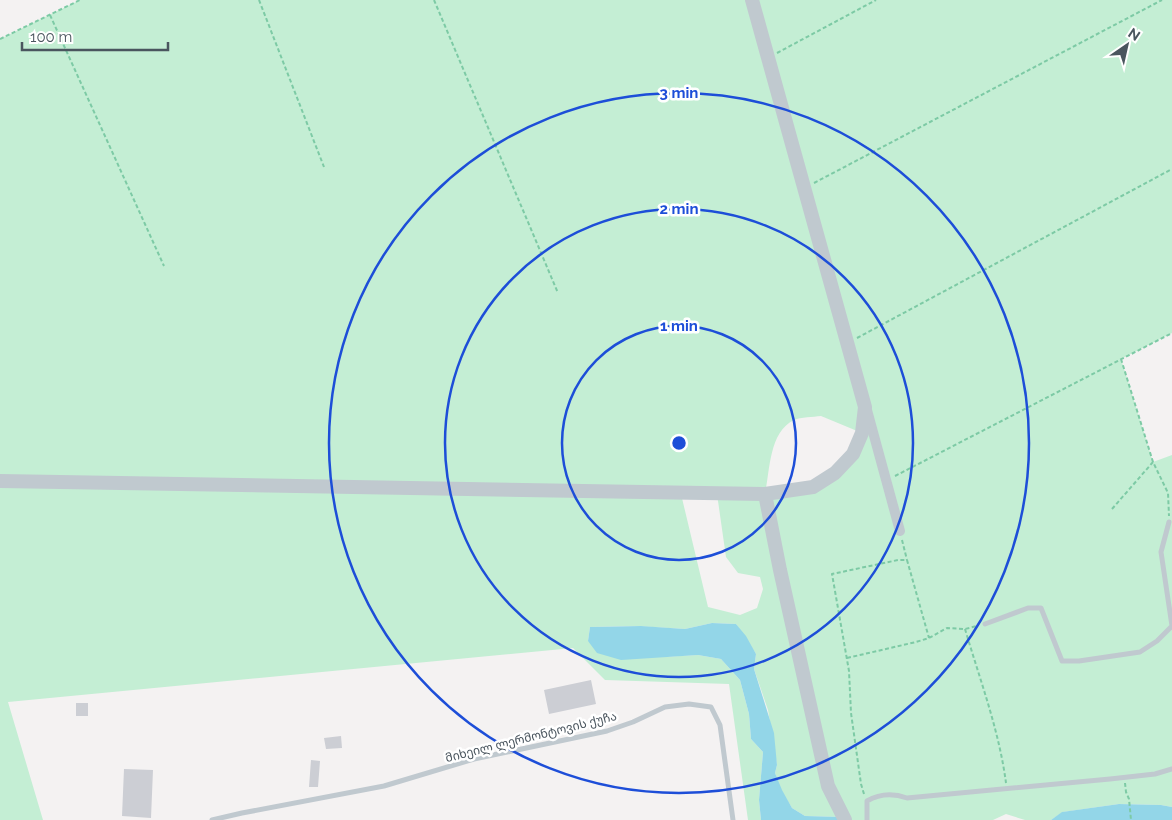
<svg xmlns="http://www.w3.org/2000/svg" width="1172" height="820" font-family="Raleway,'Noto Sans Georgian',sans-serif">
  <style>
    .green { fill: #c4eed4; fill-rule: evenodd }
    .water { fill: #93d6e8 }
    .building { fill: #ccced4 }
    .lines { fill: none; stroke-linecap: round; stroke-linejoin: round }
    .path { stroke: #7dcaa5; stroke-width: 2; stroke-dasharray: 4 2.5; stroke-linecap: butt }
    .service { stroke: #c0c9cf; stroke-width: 5 }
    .minor { stroke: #c0c9cf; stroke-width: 10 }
    .tertiary { stroke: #c0c9cf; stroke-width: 14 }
    .ring { fill: none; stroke: #1d4ed8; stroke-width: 2.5 }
    .labels { text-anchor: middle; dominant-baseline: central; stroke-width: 5; stroke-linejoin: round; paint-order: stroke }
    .street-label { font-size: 12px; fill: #4a555e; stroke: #fff }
    .centre { fill: #1d4ed8; stroke: #fff; stroke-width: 2.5 }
    .ring-label { font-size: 15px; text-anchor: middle; font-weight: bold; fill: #1d4ed8; stroke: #fff; stroke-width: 5; stroke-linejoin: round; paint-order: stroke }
  </style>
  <rect width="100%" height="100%" fill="#f4f2f2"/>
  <path class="green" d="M80 0H1172V333L1121 359 1153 462 1172 455V807L1161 805 1119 804 1063 812 1051 820H1025L1006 814 993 820H845L842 817 805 816 792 808 781 790 775 773 777 765 768 710 754 669 756 654 736 624 712 623 685 629 636 626 590 627 588 641 663 657 698 655 721 659 740 680 749 714 751 739 763 752 759 800 761 820H748L729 684 605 680 573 648 8 702 43 820H0V39ZM821 416 862 433 835 473 813 487 765 493C770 470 769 432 794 420 801 417 813 417 821 416ZM681 494H717L726 557 738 573 760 577 763 589 757 608 740 615 708 607Z"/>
  <path class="water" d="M712 623 736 624 746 636 756 654 754 669 774 733 777 765 775 773 782 790 792 808 805 816 842 817 845 820H761L759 800 763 752 751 739 749 714 740 680 721 659 698 655 621 660 597 653 588 641 590 627 641 626 685 629Z
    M1119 804 1161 805 1172 807V820H1051L1062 812Z"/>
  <path class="building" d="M591 680 596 704 549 714 544 690Z
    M76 703H88V716H76Z
    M341 736 342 748 326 749 324 738Z
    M311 760 320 761 318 787H309Z
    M124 769 153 770 151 818 122 816Z"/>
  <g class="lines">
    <path class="path" d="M259 0 324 167
      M434 0 558 293
      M50 15 164 266
      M0 39 80 0
      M777 53 876 0
      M814 183 1162 0
      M857 338 1172 169
      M1121 359 1153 462 1168 493 1169 516
      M895 476 1172 333
      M1112 509 1153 462
      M902 540 907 560
      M965 629C980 680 999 730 1006 783
      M847 658 916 642 929 638 947 628 965 629 977 626
      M1125 783 1126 792 1129 799 1131 820
      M864 794 861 784 851 713 849 671 832 574 898 560H907L929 638"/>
    <path class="service" d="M1169 522 1161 552 1172 626
      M985 624 1028 608H1041L1062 661H1079L1140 652 1157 641 1172 626
      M212 820 242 813 384 786 474 759 607 731 633 722 665 707 689 704 711 707 720 725 733 820
      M867 820V801C879 794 893 793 907 798L1110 779 1155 774 1172 769"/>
    <path class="minor" d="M867 410 900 531"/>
    <path class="tertiary" d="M752 0 865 407 862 433 853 454 835 473 813 487 765 494
      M0 481 765 494 780 570 828 786 845 820"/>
  </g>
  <g class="ring">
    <circle cx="679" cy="443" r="117"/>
    <circle cx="679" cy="443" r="234"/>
    <circle cx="679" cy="443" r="350"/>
  </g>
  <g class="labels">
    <g class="street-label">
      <text transform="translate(531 737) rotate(-14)">მიხეილ ლერმონტოვის ქუჩა</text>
    </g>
  </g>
  <circle cx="679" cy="443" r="8" class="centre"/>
  <g class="ring-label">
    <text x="679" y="98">3 min</text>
    <text x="679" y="214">2 min</text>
    <text x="679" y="331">1 min</text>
  </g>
  <g transform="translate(1127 45) rotate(34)" stroke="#ffffff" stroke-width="4" paint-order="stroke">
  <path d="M0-4L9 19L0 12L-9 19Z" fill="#4a555e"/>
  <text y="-8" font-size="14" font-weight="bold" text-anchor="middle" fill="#4a555e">N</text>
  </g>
  <path d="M22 42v8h146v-8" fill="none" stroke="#4a555e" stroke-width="2.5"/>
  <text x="30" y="42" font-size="15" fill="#4a555e" stroke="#ffffff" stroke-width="4" paint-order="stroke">100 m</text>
</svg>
